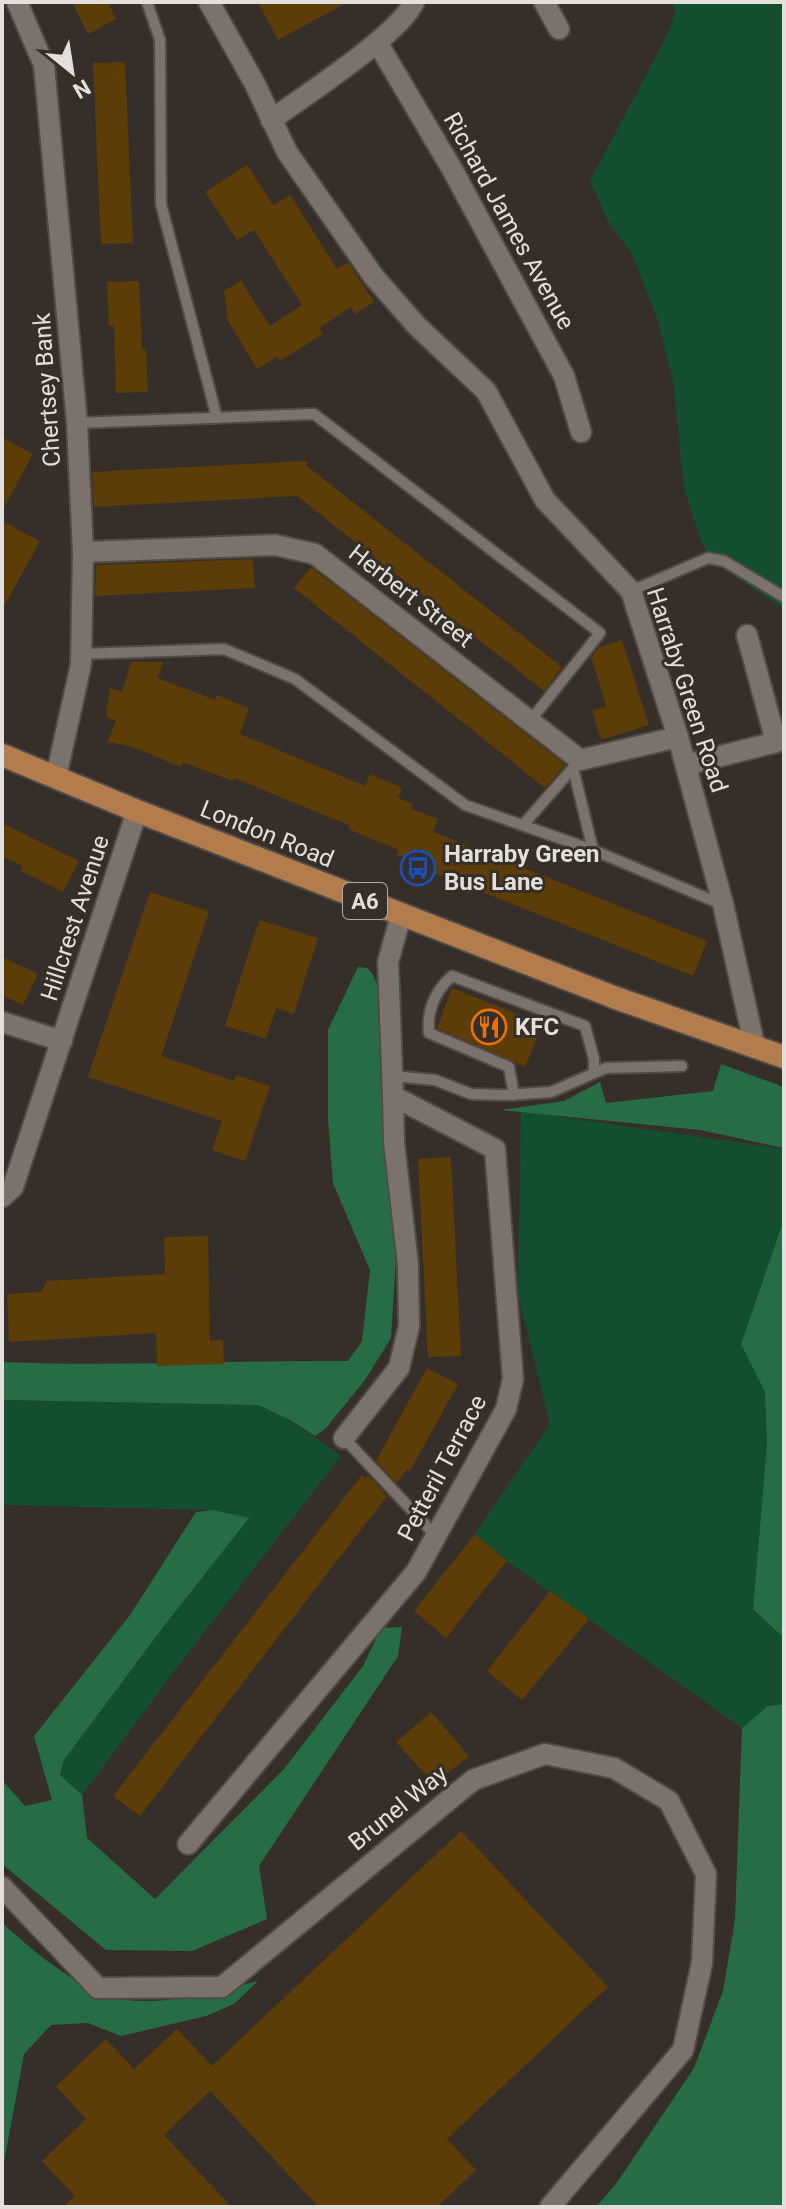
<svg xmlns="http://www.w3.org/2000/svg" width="786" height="2209" font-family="Roboto,sans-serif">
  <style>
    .green { fill: #134f2f }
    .forest { fill: #266d45 }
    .building { fill: #5c3c07 }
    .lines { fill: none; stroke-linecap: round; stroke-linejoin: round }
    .service-casing { stroke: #514b46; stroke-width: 14 }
    .minor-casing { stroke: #514b46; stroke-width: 24 }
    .primary-casing { stroke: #514b46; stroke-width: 26 }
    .service { stroke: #7b736b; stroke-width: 10 }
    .minor { stroke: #7b736b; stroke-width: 20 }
    .primary { stroke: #b27c4c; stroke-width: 22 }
    .labels { text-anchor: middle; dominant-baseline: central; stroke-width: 6; stroke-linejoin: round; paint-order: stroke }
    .shield { fill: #362f29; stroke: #afaaa6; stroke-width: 2 }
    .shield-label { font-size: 22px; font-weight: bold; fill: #e3dfdb }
    .street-label { font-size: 24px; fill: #e3dfdb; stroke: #362f29 }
    .poi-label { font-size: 24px; font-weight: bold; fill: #e3dfdb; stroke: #362f29; text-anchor: start }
  </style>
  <rect width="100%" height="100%" fill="#362f29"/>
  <path class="green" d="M672 2H784V609L712 561 701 541 684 488 673 381 657 318 632 254 609 223 590 181 660 49 673 20 675 10Z
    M521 1111 784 1149V1219L741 1344 765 1391 767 1444 753 1609 784 1638V1704L768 1706 742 1728 507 1561 475 1534 550 1424 518 1294Z
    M2 1400 258 1405 292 1421 341 1456 175 1670 82 1795 60 1775 64 1760 164 1626 248 1518 214 1510 2 1505Z"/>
  <path class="forest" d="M358 967 367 968 372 973 393 1017 402 1051 406 1101 391 1338 365 1380 326 1428 315 1436 292 1421 258 1405 2 1400V1362C117 1367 233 1360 348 1361L362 1341 370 1270 333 1183 328 1119V1030Z
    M721 1064 784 1087V1148L700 1130 501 1110 564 1101 600 1082 606 1103 713 1091Z
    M784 1219V1638L753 1609 767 1444 765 1392 741 1344Z
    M214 1510 249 1518 164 1626 64 1760 60 1775 82 1795 87 1838 155 1899 284 1769 363 1666 381 1628 402 1627 398 1656 259 1866 267 1919 192 1951 106 1950 2 1864V1780L25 1806 52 1800 34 1736 130 1615 196 1512Z
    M784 1704V2207H596L616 2184 694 2068 723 1991 735 1920 742 1728 768 1706Z
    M2 1923C33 1950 65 1979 104 1994 149 2012 213 1991 258 1981L234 2004 206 2016 121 2036 88 2023 51 2025 24 2054 2 2173Z"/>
  <path class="building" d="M72 2H108L116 19 88 34Z
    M258 2H348L278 40Z
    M125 62 133 243 101 244 93 63Z
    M247 165 273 205 290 195 337 269 348 262 374 302 355 314 351 307 319 328 323 334 280 361 277 357 257 369 228 321 224 291 241 281 270 326 302 305 254 230 237 240 205 192Z
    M139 281 142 349H146L148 392 116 393 114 325 109 326 107 282Z
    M2 437 33 454 2 511Z
    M307 461V466L562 667 544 691 297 496 94 507 92 472Z
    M2 521 40 541 2 610Z
    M253 559 255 588 95 596 96 565Z
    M311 567 558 759 565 765 545 788 294 588Z
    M622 640 649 725 601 740 592 711 606 706 591 657 599 647Z
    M131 662H163L158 678 215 700 217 695 249 708 240 734 365 786 370 774 402 788 398 798 413 804 411 809 438 819 433 832 707 941 693 976 422 868 423 864 397 855 399 850 348 829 349 825 234 778 233 781 183 762 181 767 130 746 107 742 116 721 106 716 110 688 122 692Z
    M2 823 79 861 63 892 21 871 23 866 2 856Z
    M150 892 209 911 161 1056 234 1081 236 1075 270 1086 245 1161 212 1150 222 1121 88 1077Z
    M259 920 318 938 294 1014 276 1008 266 1039 225 1026Z
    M2 957 38 974 23 1005 2 995Z
    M452 988 543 1024 525 1067 437 1028Z
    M451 1157 461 1356 428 1357 418 1159Z
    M208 1236 210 1341 223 1340 224 1364 157 1366 156 1333 9 1342 7 1294 41 1292 47 1281 165 1274 164 1237Z
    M427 1368 458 1384 410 1471 407 1470 397 1483 376 1461Z
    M362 1475 366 1479 368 1475 387 1496 140 1816 113 1796Z
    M475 1534 507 1561 446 1638 414 1611Z
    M550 1591 589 1619 522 1700 487 1671Z
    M431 1712 469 1756 434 1784 396 1742Z
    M461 1831 608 1987 447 2139 476 2170 437 2207H319L210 2091 164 2135 232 2207H63L75 2196 42 2161 86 2119 56 2086 106 2039 134 2069 177 2029 212 2066Z"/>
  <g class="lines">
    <g class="service-casing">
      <path id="service" d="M147 2 160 40 161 204 217 418
        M77 423 314 414 600 633 530 721
        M631 591 708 558 724 561 784 597
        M81 654 224 649 295 679 465 805 593 850 721 904
        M573 768 593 850
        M523 825 580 760
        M392 1076 435 1080 471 1094 506 1095 551 1092 606 1068 682 1066
        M514 1095 509 1067 429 1033C427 1011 435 991 452 976L585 1026 594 1059V1073
        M344 1438 436 1536"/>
    </g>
    <g class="minor-casing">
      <path id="minor" d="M17 2 44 65 77 423 83 552 81 664 56 777
        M209 2 255 84 287 152 374 277 417 326 486 391 545 500 631 591 678 737 723 904 755 1048
        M544 2 559 29
        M377 42 452 169 564 376 581 432
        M271 120C304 96 400 34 414 2
        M83 552 275 545 315 554 580 760 678 737
        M686 765 776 742 747 635
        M2 1022 62 1041
        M2 1197 13 1187 137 811
        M344 1438 399 1368 409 1326 408 1265 394 1142 393 1096
        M188 1844 416 1572 506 1409 513 1379 495 1149 393 1096 388 962 401 915
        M2 1887 98 1988 222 1987 473 1780 545 1754 614 1768 669 1801 706 1874 702 1963 683 2050 550 2207"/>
    </g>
    <g class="primary-casing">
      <path id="primary" d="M2 755 137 811 616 998 784 1057"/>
    </g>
    <use href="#service" class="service"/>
    <use href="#minor" class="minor"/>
    <use href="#primary" class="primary"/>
  </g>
  <defs>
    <g id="bus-ring" transform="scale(1.8)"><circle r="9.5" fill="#362f29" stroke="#1a4fb4" stroke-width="1.5"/><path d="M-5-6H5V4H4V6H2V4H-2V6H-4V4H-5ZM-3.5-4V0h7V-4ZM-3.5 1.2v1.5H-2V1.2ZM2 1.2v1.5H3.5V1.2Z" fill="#1a4fb4"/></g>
    <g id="restaurant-ring" transform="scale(1.8)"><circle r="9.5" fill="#362f29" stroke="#e8710a" stroke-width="1.5"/><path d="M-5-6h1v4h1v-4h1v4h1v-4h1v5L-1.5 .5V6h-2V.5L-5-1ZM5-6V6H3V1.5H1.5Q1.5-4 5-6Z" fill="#e8710a"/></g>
  </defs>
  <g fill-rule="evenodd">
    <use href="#bus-ring" x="418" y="868"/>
    <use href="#restaurant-ring" x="489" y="1027"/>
  </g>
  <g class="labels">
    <rect class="shield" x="343" y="883" width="44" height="36" rx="6"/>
    <g class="shield-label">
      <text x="365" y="901">A6</text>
    </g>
    <g class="street-label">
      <text transform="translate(509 221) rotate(61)">Richard James Avenue</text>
      <text transform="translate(47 390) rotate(-94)">Chertsey Bank</text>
      <text transform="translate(411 596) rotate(38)">Herbert Street</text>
      <text transform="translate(687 690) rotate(72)">Harraby Green Road</text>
      <text transform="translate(267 834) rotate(22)">London Road</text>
      <text transform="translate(75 918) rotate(-72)">Hillcrest Avenue</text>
      <text transform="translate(442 1468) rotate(-62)">Petteril Terrace</text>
      <text transform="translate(398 1808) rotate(-39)">Brunel Way</text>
    </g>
    <g class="poi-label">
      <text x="444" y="854">Harraby Green<tspan x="444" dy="28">Bus Lane</tspan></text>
      <text x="515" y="1027">KFC</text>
    </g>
  </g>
  <rect width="786" height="2209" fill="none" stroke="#e3dfdb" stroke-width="8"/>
  <g transform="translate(72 72) rotate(150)" stroke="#362f29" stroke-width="6" paint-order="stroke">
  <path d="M0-6L14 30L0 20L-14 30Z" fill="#e3dfdb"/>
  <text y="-12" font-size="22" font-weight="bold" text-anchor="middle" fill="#e3dfdb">N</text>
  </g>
</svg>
